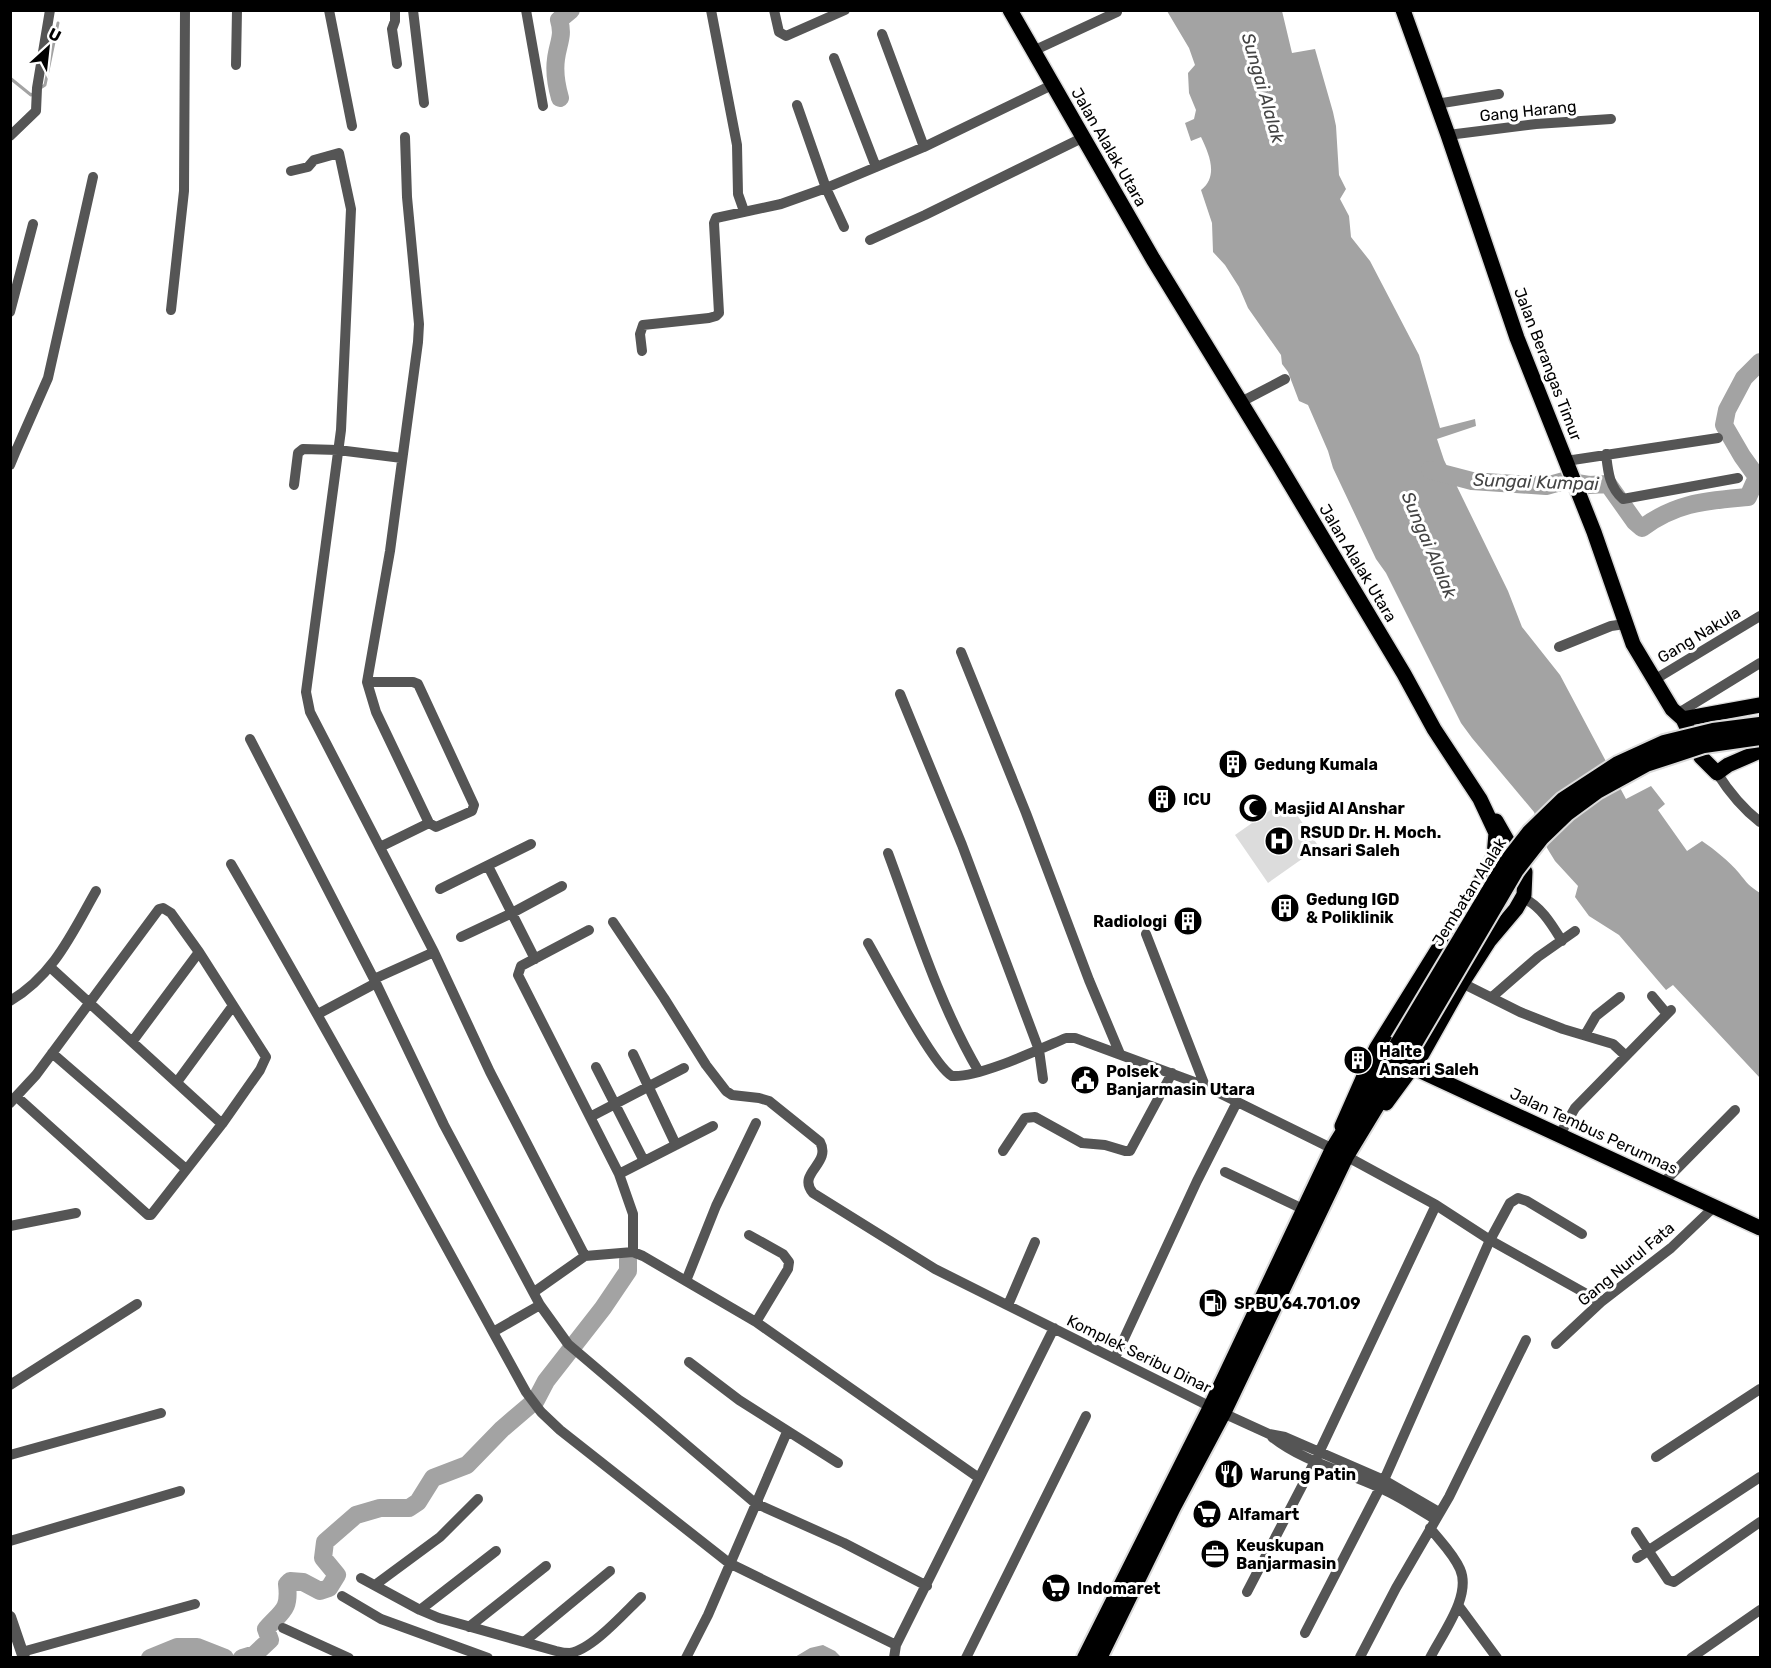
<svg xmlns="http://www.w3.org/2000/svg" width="1771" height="1668" font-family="Rubik,sans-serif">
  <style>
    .green { fill: #dcdcdc }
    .water { fill: #a3a3a3 }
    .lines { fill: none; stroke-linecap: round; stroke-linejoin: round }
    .stream { stroke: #a3a3a3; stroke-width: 3 }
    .river { stroke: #a3a3a3; stroke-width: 18 }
    .primary-casing { stroke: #dbdbdb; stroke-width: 18 }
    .trunk-casing { stroke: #dbdbdb; stroke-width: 20 }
    .minor { stroke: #555; stroke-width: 10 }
    .tertiary { stroke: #555; stroke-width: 12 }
    .primary { stroke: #000; stroke-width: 15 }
    .trunk { stroke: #000; stroke-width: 16 }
    .trunk-bridge-casing { stroke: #dbdbdb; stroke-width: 20; stroke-linecap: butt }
    .trunk-bridge { stroke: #000; stroke-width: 16 }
    .labels { text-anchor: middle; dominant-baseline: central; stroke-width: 6; stroke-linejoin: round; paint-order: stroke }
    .street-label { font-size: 16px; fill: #000; stroke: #fff }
    .poi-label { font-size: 16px; font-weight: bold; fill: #000; stroke: #fff; text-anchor: start }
    .water-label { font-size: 18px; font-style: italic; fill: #444; stroke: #fff }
  </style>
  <rect width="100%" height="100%" fill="#fff"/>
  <path class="green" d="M1286 799 1319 847 1268 883 1235 835Z"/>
  <path class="water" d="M1167 11H1282L1292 53 1315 49 1333 112 1336 126 1339 175 1346 189 1340 199 1349 216 1351 237 1370 261 1419 355 1440 428 1475 419 1476 426 1437 439 1444 460 1508 591 1522 627 1560 675 1626 799 1651 786 1665 804 1658 810 1687 851 1702 841C1715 850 1729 861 1739 873 1747 883 1749 886 1760 893V1078L1673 985 1666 990 1619 935 1589 916 1575 897 1578 886 1555 861 1547 848 1534 812 1472 738 1461 723 1386 573 1376 559 1333 468 1328 451 1308 405 1299 401 1288 372 1282 364 1281 355 1248 308 1239 287 1225 265 1213 252 1212 223 1201 190C1219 176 1209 154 1201 137L1191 141 1185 123 1194 119 1196 110 1189 93 1188 73 1195 65 1189 48Z
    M823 1645 835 1651 841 1657H795L810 1648Z"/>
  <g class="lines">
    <path class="stream" d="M10 78 31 95 34 93
      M39 89 45 85 58 23"/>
    <path class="river" d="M560 98C556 84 554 73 556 59 558 43 564 36 559 20L571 10
      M1430 470 1472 481 1546 486 1564 481 1589 485 1608 484 1635 522 1642 528C1677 502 1706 501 1748 497L1757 477 1742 456 1724 425 1727 410 1744 378 1760 362
      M150 1658 177 1647H197L225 1658
      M242 1658 255 1654 270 1640 266 1629C283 1610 290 1610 287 1584L290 1581 303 1582 320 1591 329 1588 337 1575 323 1558 325 1542 356 1515 380 1508H409L418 1502 433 1478 467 1465 502 1429 536 1400 546 1381 603 1308 628 1271V1260"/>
    <g class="primary-casing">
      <path id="primary" d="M1010 10 1153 259 1273 455 1404 674 1434 729 1480 799 1496 833 1494 856 1488 869 1376 1049 1342 1126
        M1403 10 1448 135 1517 338 1594 532 1633 644 1672 709 1683 719 1701 757 1717 773 1728 765 1760 751
        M1683 719 1760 705
        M1412 1067 1760 1228
        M1386 1103 1422 1054 1462 983 1489 941 1516 909 1524 895 1525 872 1496 821"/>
    </g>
    <g class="trunk-casing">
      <path id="trunk" d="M1085 1658 1211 1407 1333 1149 1399 1042
        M1099 1658 1173 1507 1223 1413 1346 1156 1411 1049"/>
    </g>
    <path class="minor" d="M329 10 352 126
      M395 10V21L392 29 397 64
      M413 10 424 103
      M526 10 543 106
      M711 10 737 145 738 194 744 211
      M774 10 779 32 786 36 845 10
      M882 34 924 147
      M1033 51 1117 12
      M834 58 876 167
      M236 65 237 10
      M1436 104 1499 94
      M797 105 826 188 844 227
      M1448 135 1536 124 1611 119
      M10 136 36 111 37 88 50 10
      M291 171 308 167 314 160 339 153 351 209 341 430 306 692 310 712 434 952 490 1072 585 1256
      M870 240 925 215 1084 137
      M171 310 184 191 185 10
      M10 312 33 224
      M642 351 640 334 643 325 709 318 716 316 719 313 714 223 716 218 781 204 826 188 924 147 1052 85
      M1241 402 1285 379
      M10 451 15 453 10 465
      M15 453 48 378 93 177
      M1606 454C1608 471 1609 487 1623 499L1738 478
      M1566 461 1718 438
      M294 485 298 453 303 449 338 450 402 458
      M1559 647 1611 626 1625 624
      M961 652 1026 813 1089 980 1120 1054
      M1654 680 1760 616
      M367 682H413L418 684 474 805 472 811 436 827 429 823 376 712 367 682 390 551 418 342 419 324 407 197 405 137
      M900 694 962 845 1039 1050 1043 1079
      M1677 714 1760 663
      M250 739 376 983 318 1014
      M1717 773C1729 792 1742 808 1760 822
      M380 847 429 823
      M888 853C915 926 939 1004 979 1072
      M231 864C333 1039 429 1216 526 1392L541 1412 560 1430 729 1563 896 1645
      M488 866 535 959
      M440 889 531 844
      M1523 898C1541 906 1552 925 1562 941
      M613 922 664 998 706 1065 726 1091 732 1095 759 1098 769 1101 820 1142C832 1164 796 1173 813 1193L935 1269 1223 1413 1269 1434 1285 1437 1384 1480 1439 1512
      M589 930 521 966 518 975 619 1174 633 1214V1252
      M1146 934 1205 1086
      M461 937 512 913 562 886
      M868 943C882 967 933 1066 952 1076 978 1078 1040 1049 1066 1038H1075L1205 1086 1333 1149
      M50 967 222 1124
      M374 979 434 952
      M376 983 444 1125 540 1305 568 1344 755 1503 844 1543 927 1586
      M1462 983 1520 1012 1563 1029 1613 1044 1626 1056
      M1652 996 1667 1014
      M1492 997 1538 957 1575 931
      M10 1001C54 975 72 933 96 891
      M1585 1035 1596 1016 1620 997
      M132 1042 199 952
      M52 1053 186 1169
      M633 1054 676 1145
      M596 1067 644 1161
      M177 1082 232 1007
      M10 1103 36 1075 159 909 163 908 171 913 199 952 266 1057 260 1070 222 1124 151 1215H148L17 1097
      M590 1117 684 1068
      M1559 1136 1575 1108 1671 1010
      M1003 1151 1025 1118 1035 1117 1082 1143 1105 1145 1125 1151H1130L1172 1073
      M1346 1156 1436 1205 1490 1240 1601 1302
      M1225 1172 1305 1210
      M619 1174 713 1126
      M1663 1183 1735 1110
      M10 1226 76 1213
      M749 1235 783 1254 789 1262 788 1269 756 1322
      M686 1281 716 1206 756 1123
      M534 1292 585 1256 633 1252 643 1256 756 1322 979 1478
      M1008 1305 1035 1242
      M493 1332 540 1305
      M1556 1344 1601 1302 1671 1248 1714 1207
      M1115 1358 1197 1181 1237 1102
      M689 1362 739 1400 838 1463
      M10 1385 137 1304
      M1272 1437C1302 1461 1343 1471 1378 1487 1398 1495 1416 1508 1435 1519
      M10 1455 161 1413
      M1656 1457 1760 1389
      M1430 1528C1440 1541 1453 1553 1460 1569 1472 1596 1442 1634 1430 1658
      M1636 1532 1668 1580 1674 1582 1760 1522
      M10 1541 180 1491
      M1637 1558 1760 1477
      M361 1578 420 1610 439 1618 556 1651C560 1652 565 1653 570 1653 592 1650 625 1612 641 1597
      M375 1585 440 1537 478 1499
      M1247 1592 1315 1461 1436 1205
      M342 1596 381 1619 488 1658
      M1458 1605 1497 1658
      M420 1610 496 1551
      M469 1627 546 1566
      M283 1628 349 1658
      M1305 1633 1384 1480 1490 1240 1510 1203 1518 1198 1527 1201 1582 1234
      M524 1642 610 1571
      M22 1652 195 1604
      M1360 1657 1396 1588 1449 1497 1526 1340
      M686 1658 708 1615 787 1432
      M894 1658 896 1645 1054 1328
      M966 1658 1086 1416
      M1691 1658 1760 1610"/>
    <path class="tertiary" d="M10 1617 24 1658"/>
    <use href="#primary" class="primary"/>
    <use href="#trunk" class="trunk"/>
    <g class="trunk-bridge-casing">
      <path id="trunk-bridge" d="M1399 1042 1506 863 1530 832 1563 800 1618 764 1664 743 1713 731 1760 725
        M1411 1049 1516 870 1541 838 1567 813 1597 791 1646 764 1704 745 1760 737"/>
    </g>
    <use href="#trunk-bridge" class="trunk-bridge"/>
  </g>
  <defs>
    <g id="building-disc" transform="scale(1.5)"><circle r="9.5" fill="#000" stroke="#fff"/><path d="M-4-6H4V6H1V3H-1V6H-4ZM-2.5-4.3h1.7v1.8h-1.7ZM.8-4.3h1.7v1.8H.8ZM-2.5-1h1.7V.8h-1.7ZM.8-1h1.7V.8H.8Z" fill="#fff"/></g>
    <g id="mosque-disc" transform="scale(1.5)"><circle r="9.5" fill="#000" stroke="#fff"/><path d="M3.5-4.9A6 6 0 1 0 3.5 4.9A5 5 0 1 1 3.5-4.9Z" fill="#fff"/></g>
    <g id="hospital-disc" transform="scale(1.5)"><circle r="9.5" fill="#000" stroke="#fff"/><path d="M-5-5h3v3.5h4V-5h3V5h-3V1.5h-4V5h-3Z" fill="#fff"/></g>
    <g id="civic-disc" transform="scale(1.5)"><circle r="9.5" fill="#000" stroke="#fff"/><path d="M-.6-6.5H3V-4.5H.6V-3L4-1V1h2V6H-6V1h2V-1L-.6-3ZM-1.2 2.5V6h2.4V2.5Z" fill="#fff"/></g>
    <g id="fuel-disc" transform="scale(1.5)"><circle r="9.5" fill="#000" stroke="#fff"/><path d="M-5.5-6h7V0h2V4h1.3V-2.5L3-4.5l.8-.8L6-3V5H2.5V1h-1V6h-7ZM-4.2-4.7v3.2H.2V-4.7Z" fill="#fff"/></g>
    <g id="restaurant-disc" transform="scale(1.5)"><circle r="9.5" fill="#000" stroke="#fff"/><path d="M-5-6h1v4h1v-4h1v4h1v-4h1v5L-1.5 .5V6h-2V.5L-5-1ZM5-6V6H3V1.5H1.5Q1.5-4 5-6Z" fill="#fff"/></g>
    <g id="supermarket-disc" transform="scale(1.5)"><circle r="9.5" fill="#000" stroke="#fff"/><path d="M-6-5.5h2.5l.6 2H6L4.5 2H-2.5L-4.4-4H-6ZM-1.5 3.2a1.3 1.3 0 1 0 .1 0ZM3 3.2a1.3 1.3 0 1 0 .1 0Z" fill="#fff"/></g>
    <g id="office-disc" transform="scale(1.5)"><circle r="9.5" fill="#000" stroke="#fff"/><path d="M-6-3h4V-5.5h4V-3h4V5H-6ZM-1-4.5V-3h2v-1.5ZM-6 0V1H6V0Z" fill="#fff"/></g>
  </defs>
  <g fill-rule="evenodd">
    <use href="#building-disc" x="1233" y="764"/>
    <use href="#building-disc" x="1162" y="799"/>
    <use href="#mosque-disc" x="1253" y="808"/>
    <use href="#hospital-disc" x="1279" y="841"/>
    <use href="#building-disc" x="1285" y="908"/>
    <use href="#building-disc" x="1188" y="921"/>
    <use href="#building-disc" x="1358" y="1060"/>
    <use href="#civic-disc" x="1085" y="1080"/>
    <use href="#fuel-disc" x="1213" y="1303"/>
    <use href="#restaurant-disc" x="1229" y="1474"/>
    <use href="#supermarket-disc" x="1207" y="1514"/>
    <use href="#office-disc" x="1215" y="1554"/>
    <use href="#supermarket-disc" x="1056" y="1588"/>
  </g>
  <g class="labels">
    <g class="street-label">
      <text transform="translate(1528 111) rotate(-6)">Gang Harang</text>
      <text transform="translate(1109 147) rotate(60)">Jalan Alalak Utara</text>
      <text transform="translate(1548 364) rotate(69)">Jalan Berangas Timur</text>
      <text transform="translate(1358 563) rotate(59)">Jalan Alalak Utara</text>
      <text transform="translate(1699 635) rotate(-31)">Gang Nakula</text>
      <text transform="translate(1469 892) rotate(-58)">Jembatan Alalak</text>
      <text transform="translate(1594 1131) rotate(25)">Jalan Tembus Perumnas</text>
      <text transform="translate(1626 1264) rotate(-40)">Gang Nurul Fata</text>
      <text transform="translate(1139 1354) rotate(26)">Komplek Seribu Dinar</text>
    </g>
    <g class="poi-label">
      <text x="1254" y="764">Gedung Kumala</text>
      <text x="1183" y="799">ICU</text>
      <text x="1274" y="808">Masjid Al Anshar</text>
      <text x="1300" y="832">RSUD Dr. H. Moch.<tspan x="1300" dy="18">Ansari Saleh</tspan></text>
      <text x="1306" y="899">Gedung IGD<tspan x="1306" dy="18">&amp; Poliklinik</tspan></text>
      <text x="1167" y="921" text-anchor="end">Radiologi</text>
      <text x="1379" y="1051">Halte<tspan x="1379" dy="18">Ansari Saleh</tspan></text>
      <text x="1106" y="1071">Polsek<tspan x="1106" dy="18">Banjarmasin Utara</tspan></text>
      <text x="1234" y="1303">SPBU 64.701.09</text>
      <text x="1250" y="1474">Warung Patin</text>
      <text x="1228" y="1514">Alfamart</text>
      <text x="1236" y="1545">Keuskupan<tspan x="1236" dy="18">Banjarmasin</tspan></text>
      <text x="1077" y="1588">Indomaret</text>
    </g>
    <g class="water-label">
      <text transform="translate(1263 88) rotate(74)">Sungai Alalak</text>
      <text transform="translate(1536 482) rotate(2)">Sungai Kumpai</text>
      <text transform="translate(1429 545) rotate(67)">Sungai Alalak</text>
    </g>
  </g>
  <rect width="1771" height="1668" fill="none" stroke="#000000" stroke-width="24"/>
  <g transform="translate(48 48) rotate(27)" stroke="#ffffff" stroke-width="4.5" paint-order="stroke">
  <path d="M0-4.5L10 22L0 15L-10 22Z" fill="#000000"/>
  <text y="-9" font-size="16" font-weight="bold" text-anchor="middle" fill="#000000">U</text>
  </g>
</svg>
